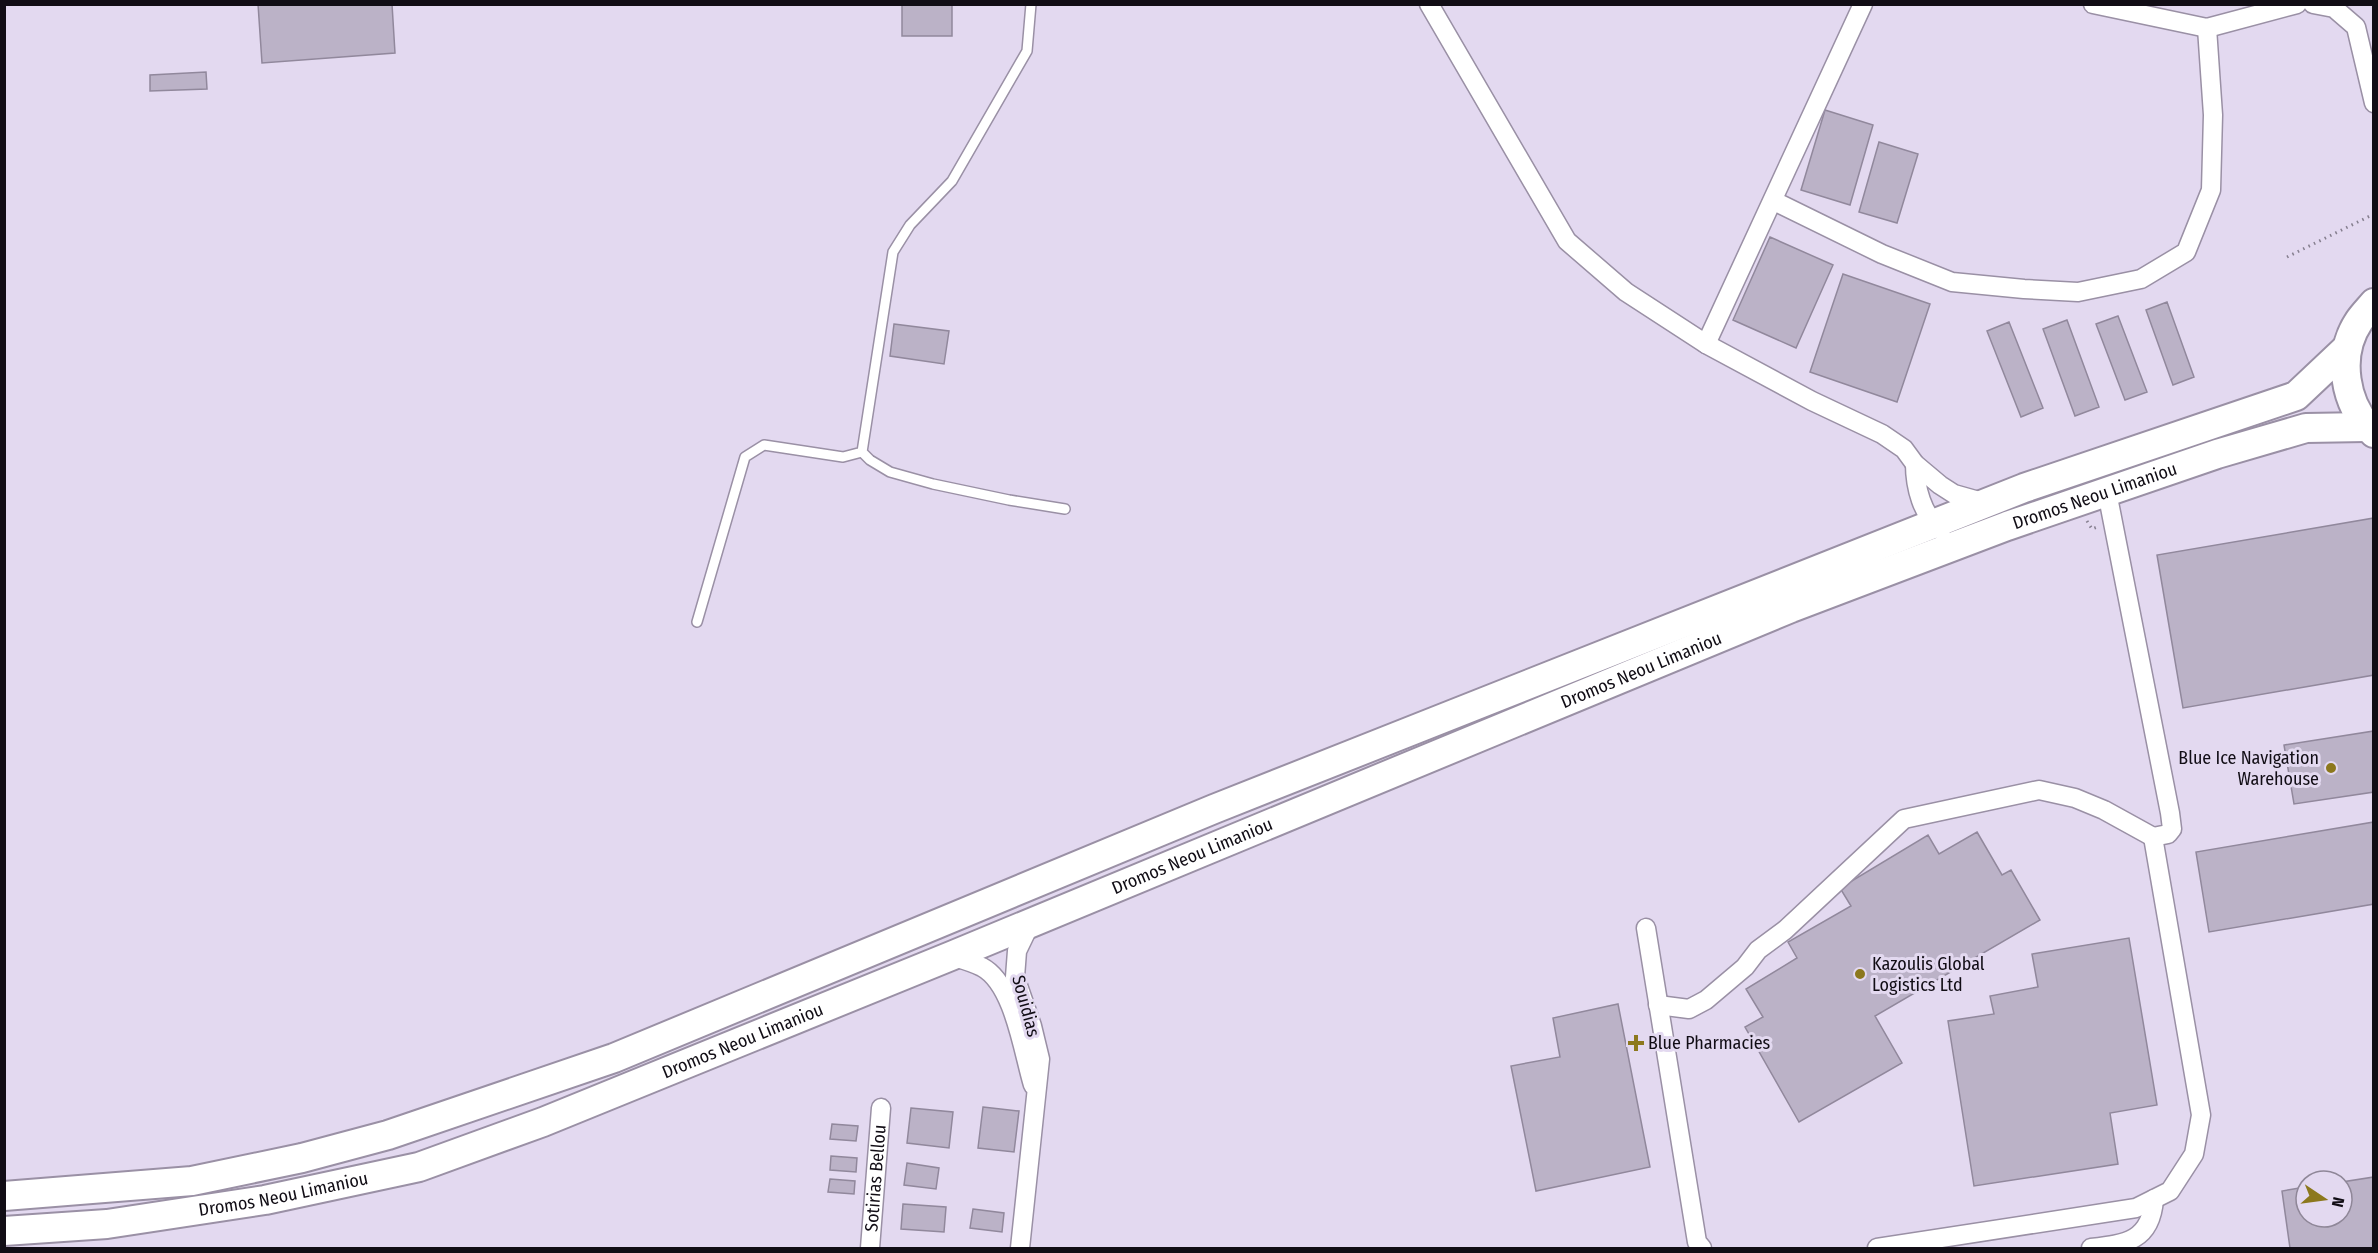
<svg xmlns="http://www.w3.org/2000/svg" width="2378" height="1253" font-family="'Fira Sans Condensed',sans-serif">
  <style>
    .building { fill: #bbb2c7; stroke: #91889c; stroke-width: 1.5 }
    .lines { fill: none; stroke-linecap: round; stroke-linejoin: round }
    .service-casing { stroke: #9a90a5; stroke-width: 12 }
    .minor-casing { stroke: #9a90a5; stroke-width: 21 }
    .primary-casing { stroke: #9a90a5; stroke-width: 32 }
    .path { stroke: #867f8f; stroke-width: 3; stroke-dasharray: 1.5 4.5; stroke-linecap: butt }
    .service { stroke: #fff; stroke-width: 9 }
    .minor { stroke: #fff; stroke-width: 18 }
    .primary { stroke: #fff; stroke-width: 28 }
    .poi-dot { fill: #8c781d; stroke: #e3d9f0; stroke-width: 2 }
    .labels { text-anchor: middle; dominant-baseline: central; stroke-width: 6; stroke-linejoin: round; paint-order: stroke }
    .street-label { font-size: 18px; fill: #110d15; stroke: #e3d9f0 }
    .poi-label { font-size: 18px; fill: #110d15; stroke: #e3d9f0; text-anchor: start }
  </style>
  <rect width="100%" height="100%" fill="#e3d9f0"/>
  <path class="building" d="M258 4H392L395 53 262 63Z
    M902 4H952V36H902Z
    M206 72 207 89 150 91V75Z
    M1825 110 1873 125 1850 205 1801 190Z
    M1879 142 1918 154 1897 223 1859 212Z
    M1770 237 1833 265 1796 348 1733 320Z
    M1843 274 1930 304 1897 402 1810 372Z
    M2167 302 2194 377 2173 385 2146 310Z
    M2118 316 2147 392 2125 400 2096 324Z
    M2067 320 2099 407 2075 416 2043 329Z
    M2009 322 2043 408 2021 417 1987 331Z
    M894 324 949 331 944 364 890 356Z
    M2374 518V675L2183 708 2157 555Z
    M2374 731V792L2294 804 2284 745Z
    M2374 822V904L2209 932 2196 852Z
    M1977 832 2002 875 2011 870 2040 920 1875 1016 1902 1063 1799 1122 1745 1027 1763 1017 1746 989 1797 958 1788 942 1851 906 1840 888 1928 835 1939 854Z
    M2129 938 2157 1105 2110 1113 2118 1164 1974 1186 1948 1021 1994 1014 1990 996 2038 987 2032 954Z
    M1618 1004 1650 1167 1536 1191 1511 1066 1560 1057 1553 1018Z
    M983 1107 1019 1111 1014 1152 978 1148Z
    M911 1108 953 1112 949 1148 907 1143Z
    M832 1124 858 1126 856 1141 830 1139Z
    M831 1156 857 1158 856 1172 830 1170Z
    M907 1163 939 1168 936 1189 904 1185Z
    M2374 1177V1248H2290L2282 1191 2306 1187V1217H2342V1182Z
    M830 1179 855 1181 854 1194 828 1192Z
    M903 1204 946 1207 944 1232 901 1229Z
    M973 1209 1004 1213 1002 1232 970 1228Z"/>
  <g class="lines">
    <g class="service-casing">
      <path id="service" d="M862 452 893 252 910 225 952 181 1027 51 1031 4
        M862 452 870 460 890 472 933 484 1009 500 1065 509
        M697 622 745 457 764 445 843 457 862 452"/>
    </g>
    <g class="minor-casing">
      <g id="minor">
        <path d="M1429 4 1567 241 1626 292 1706 344 1812 401 1882 434 1904 449 1915 464 1940 485 1954 494 1986 503"/>
        <path d="M2093 4 2207 28 2297 4"/>
        <path d="M2313 4 2334 8 2356 27 2374 103"/>
        <path d="M1774 201 1882 254 1952 282 2024 289 2078 292 2141 279 2186 252 2211 190 2213 115 2207 28"/>
        <path d="M1706 344 1863 4"/>
        <path d="M1915 464C1915 487 1922 515 1941 530"/>
        <path d="M1646 928 1697 1242 1702 1248"/>
        <path d="M951 956C961 959 972 962 982 967 1014 984 1023 1052 1033 1085"/>
        <path d="M1658 1005 1689 1009 1706 1000 1745 967 1758 950 1785 930 1904 819 2039 790 2075 798 2104 810 2153 837 2168 834 2172 829 2170 813 2107 492"/>
        <path id="s1" d="M870 1248 881 1108"/>
        <path d="M1020 1248 1040 1059 1032 1026 1015 977 1017 951 1031 922"/>
        <path d="M1877 1248 2136 1208 2170 1191 2194 1154 2201 1115 2153 837"/>
        <path d="M2091 1248C2126 1244 2151 1241 2154 1199"/>
      </g>
    </g>
    <g class="primary-casing">
      <g id="primary">
        <path d="M2374 303C2369 309 2363 315 2359 321 2336 355 2344 406 2374 433"/>
        <path d="M4 1196 192 1181 302 1158 388 1135 614 1058 1214 809 2024 488 2296 396 2347 348"/>
        <path id="s2" d="M4 1231 107 1224 265 1200 419 1167 543 1122 951 956 1791 608 2007 526 2217 454 2306 428 2366 427"/>
      </g>
    </g>
    <path class="path" d="M2287 257 2374 214
      M2087 521 2092 529 2097 527"/>
    <use href="#service" class="service"/>
    <use href="#minor" class="minor"/>
    <use href="#primary" class="primary"/>
  </g>
  <g class="poi-dot">
    <circle cx="2331" cy="768" r="6"/>
    <circle cx="1860" cy="974" r="6"/>
    <path d="M1633 1034h6v6h6v6h-6v6h-6v-6h-6v-6h6z"/>
  </g>
  <g class="labels">
    <g class="street-label">
      <text stroke="none"><textPath href="#s2" startOffset="2226">Dromos Neou Limaniou</textPath></text>
      <text stroke="none"><textPath href="#s2" startOffset="1740">Dromos Neou Limaniou</textPath></text>
      <text stroke="none"><textPath href="#s2" startOffset="1254">Dromos Neou Limaniou</textPath></text>
      <text transform="translate(1026 1006) rotate(75)">Souidias</text>
      <text stroke="none"><textPath href="#s2" startOffset="768">Dromos Neou Limaniou</textPath></text>
      <text stroke="none"><textPath href="#s1" startOffset="70">Sotirias Bellou</textPath></text>
      <text stroke="none"><textPath href="#s2" startOffset="282">Dromos Neou Limaniou</textPath></text>
    </g>
    <g class="poi-label">
      <text x="2319" y="758" text-anchor="end">Blue Ice Navigation<tspan x="2319" dy="21">Warehouse</tspan></text>
      <text x="1872" y="964">Kazoulis Global<tspan x="1872" dy="21">Logistics Ltd</tspan></text>
      <text x="1648" y="1043">Blue Pharmacies</text>
    </g>
  </g>
  <rect width="2378" height="1253" fill="none" stroke="#110d15" stroke-width="12"/>
  <g transform="translate(2324 1199) rotate(103)"><circle r="28" fill="#e3d9f0" stroke="#8f8798" stroke-width="1.5"/>
  <path d="M0-4.5L10 22L0 15L-10 22Z" fill="#8c781d"/>
  <text y="-9" font-size="16" font-weight="bold" text-anchor="middle" fill="#110d15">N</text>
  </g>
</svg>
